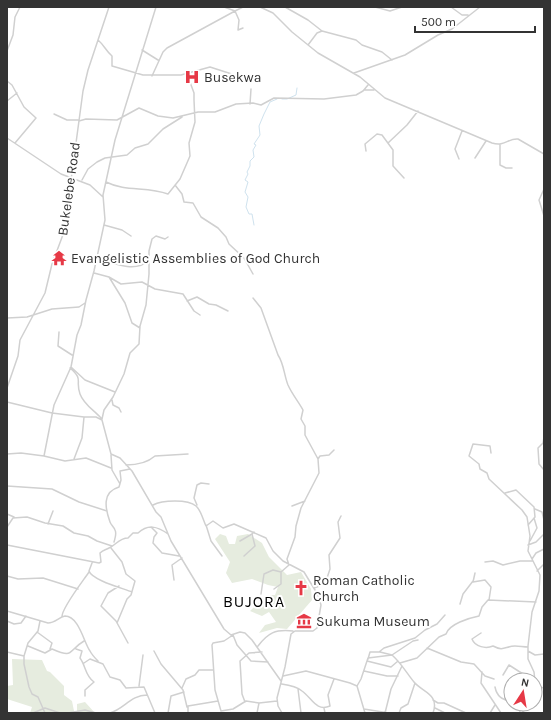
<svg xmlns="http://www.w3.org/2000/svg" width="551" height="720" font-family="Karla,sans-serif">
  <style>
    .green { fill: #e6ecdf }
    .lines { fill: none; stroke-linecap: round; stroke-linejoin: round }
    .stream { stroke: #cfe2ee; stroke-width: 1 }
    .minor { stroke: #d0d0d0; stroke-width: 1.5 }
    .labels { text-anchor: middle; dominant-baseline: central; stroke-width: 4; stroke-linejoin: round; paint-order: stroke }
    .poi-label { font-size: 14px; fill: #333; stroke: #fff; text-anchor: start }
    .street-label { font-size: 14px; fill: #333; stroke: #fff }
    .quarter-label { font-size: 16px; letter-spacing: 1px; fill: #000; stroke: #fff }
  </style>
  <rect width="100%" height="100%" fill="#fff"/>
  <path class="green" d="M220 534 226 536 229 544H235L237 536 248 534 262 543 269 557 287 575 301 572 311 589 312 600 287 629 277 628 259 633 265 625 276 622 269 612 262 616 250 611 267 595H275L278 587 268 585 252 579 232 583 226 573 230 562 215 539Z
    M12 659 42 660 47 671 50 672 64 686V695L72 701 74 711H77V704L85 702 95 713H30L32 707 7 699V686L13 685Z"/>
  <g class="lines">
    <path class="stream" d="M282 99H287L296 95 297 88
      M254 225 252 214H249L246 207 248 197 245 192 248 182 245 180 248 174 247 172 250 166V161L254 157 253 150 256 145 254 144 260 135 259 126 264 114 270 102 277 99"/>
    <path class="minor" d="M224 7 235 11 243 7
      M260 7 273 13 292 32 318 53 360 77 385 98 492 143C505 147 508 138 518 139L544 154
      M285 7 308 20 322 31 356 40 362 45 382 52 392 60
      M375 7 390 11 402 7
      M451 7 462 15H468
      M98 40C104 45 106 51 112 56V66L143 75H181L210 67 241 77 250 76
      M308 45 317 33 322 31
      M142 50 158 60
      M7 51 13 35 15 17 20 7
      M354 73 405 55 438 35 452 29 480 7
      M152 76 163 52 167 48 235 11 239 20 238 30 243 28
      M7 81 12 85 24 107 36 118 15 143
      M364 90H374
      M7 101 17 93
      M250 104 251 89
      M54 114 67 120H78
      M79 121 86 119 117 120 139 108 158 116 173 118 198 112H215L236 104 253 103 261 105 274 98 324 99 356 95 363 91 368 85
      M7 138 61 174 90 185 103 197
      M388 143 407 125 418 111
      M500 145V165L506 168H512
      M366 151 365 144 377 134 382 135 393 150V166L404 178
      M475 158 486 141
      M459 159 455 149 462 131
      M82 180 88 169 97 162 105 158 127 155 135 148 148 144 163 129 182 117
      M106 182C126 192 147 186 168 194L180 179 190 156 189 143 195 122 194 100V93L187 74
      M175 185 182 194 184 202 193 203 201 217 218 228 226 237 229 244 244 258 253 274
      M544 189 539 200 544 216
      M104 225 122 230 131 236
      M97 258C113 263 135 273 148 261
      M94 273 109 277 121 284 142 282 155 289 183 294 194 311 200 315
      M109 277 125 303 132 323 140 328
      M253 298 261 308 278 355C284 364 284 375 288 385 292 394 298 401 303 410L301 419 305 426V435L318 459 319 473 301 508 296 526 295 537 287 559 289 565 281 572 273 570 264 574 261 594
      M187 301 197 297 209 304 216 305 228 311
      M7 318 27 317 52 309 79 307 85 303
      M59 332 58 346 72 355
      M71 367 85 380 115 392
      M70 368C84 380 75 380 80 394 84 405 94 410 101 418
      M7 388 18 356 20 340 45 293 52 264 64 232 83 91 88 70 109 7
      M112 400 113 405 119 408 121 412
      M7 402 52 413 84 417H96L102 420 111 454 120 458 132 471 156 512 161 517 171 541 224 629 231 635 240 632 245 633 252 640 281 681
      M102 419 104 410 113 397 124 374 130 353 139 344 140 326 146 305 149 274V251L152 239 156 236 165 239 168 237
      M544 437 543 443 538 448 539 464 544 470
      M491 453 490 446 473 444 469 456 479 464 480 469 487 473 489 479 522 510 527 517 530 536 528 551 540 575 539 591 532 612 528 646V659L534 672 535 681
      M7 454 21 453 44 456 65 461 86 458 111 468
      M111 455 112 470 120 484
      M44 456 54 405 71 367 77 335 81 325 86 300 94 271 105 220 103 195 115 140 156 7
      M74 459 82 438 84 417
      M318 459 320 456 329 455 334 450
      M7 465V473
      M126 465C137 465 147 463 155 456L188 454
      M7 486 52 489 79 502 107 511
      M505 493 516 490 534 507 535 517 528 525
      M153 505C162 500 188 499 196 506 201 510 203 520 206 526L213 521 223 528 234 524 266 538 273 551 283 561 304 572 318 595 321 605 317 628 313 631H295L291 634 285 667 277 698 278 706 282 713
      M197 505 194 498 197 485 201 483 209 484
      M292 506 305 501
      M535 509 542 512 544 520
      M7 514 14 517
      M48 524 53 511
      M206 525 211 541 222 556
      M7 527 13 518 27 517 45 523 63 526 74 533 88 536 97 541 112 546
      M152 528 157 533 154 537 153 543 162 553 179 556
      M240 541 252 534
      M530 541 537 528 534 518
      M114 542C115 538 117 534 115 530 114 527 111 525 110 522 105 508 102 492 119 487L121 480 120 471 130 469
      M7 545 99 563 101 562 100 553C103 550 105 550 109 548 116 545 119 538 128 538L133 533H138C148 524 157 526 168 534
      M528 545 536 542 544 534
      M111 548 122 562 126 574 135 581 131 595 127 599 117 623
      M244 556 255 546 252 534 254 532
      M532 559 536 553 544 549
      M485 562 493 561 503 565 520 561H533
      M92 563 89 571C92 580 122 588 132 592
      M537 571 544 564
      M475 573 473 582 485 580 491 587 489 600
      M7 576 18 579 43 578 78 589
      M174 580 172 565 182 558
      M119 586 108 593 101 606 116 621 128 643
      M314 588 325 584 330 569 329 555 340 538 338 522 341 516
      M274 589 281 584V572
      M460 604 463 594 473 581
      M7 611 48 623C55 623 59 617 65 616 79 616 84 643 90 651 92 655 95 658 98 661
      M62 617C61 609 83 581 89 572
      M7 621 14 624 21 623 26 616
      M37 632 52 643 50 649
      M481 633 472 639C475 647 486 649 493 646 504 652 505 646 515 646 519 646 524 647 528 647
      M28 646 45 653 52 649C75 659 67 651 84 641
      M258 646C268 633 275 629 293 631
      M427 648 461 662 474 664 485 676 494 679
      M76 649 82 651 80 658C86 666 85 676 94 682L85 690V696
      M154 651 161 664 183 690 187 707
      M528 651 535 655 544 654
      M7 652 24 656V664L29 687 32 694 38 697 45 713
      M379 652 384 648 415 638 425 630 437 624 445 615
      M24 656 28 643 38 631 40 621
      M368 659 370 652H380L392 655 413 641 418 640
      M367 661 391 667 398 661
      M268 662 251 661 237 645 233 635 224 641 213 643 212 645 215 690 221 711 233 709 246 701 259 703 277 701
      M84 663 90 659 103 664 110 677 120 680 126 688 144 687 155 713
      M400 663 417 658 439 637 446 634C449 624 469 618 479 616L482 607 488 600 536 602
      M364 671 387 676H398
      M482 672 481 683 501 713
      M503 675 509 665 523 674 535 680
      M283 676 306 671 350 683 357 686 365 713
      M281 684C288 685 296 686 302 691 312 698 316 712 330 706L328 695 334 679
      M139 686 143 655
      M357 686 361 679 368 658 392 655C401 663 406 672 414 682 422 692 440 694 433 713
      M535 686 544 688
      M495 687C497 697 502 699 511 702
      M182 688 186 679 195 675 199 670H213
      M298 689 301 713
      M433 700 438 703H444L466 713
      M245 702 242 694 240 661 249 653 262 652
      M514 704 522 709
      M324 708 325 713
      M435 708 445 713
      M364 709 389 713
      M521 710 525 713
      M33 713 45 708 60 713
      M68 713 85 710 96 713
      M110 713C124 709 131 695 147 695
      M168 713 171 696 184 692
      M188 713V706L218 701
      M257 713 259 703
      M385 713 391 689 402 666
      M399 713 401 708 408 704 415 683
      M490 713 495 705
      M519 713 524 704"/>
  </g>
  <defs>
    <g id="hospital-bare" transform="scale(1.2)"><path d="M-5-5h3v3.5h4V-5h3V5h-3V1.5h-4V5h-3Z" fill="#e63946" stroke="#fff" stroke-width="2.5" paint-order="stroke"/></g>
    <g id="temple-bare" transform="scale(1.2)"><path d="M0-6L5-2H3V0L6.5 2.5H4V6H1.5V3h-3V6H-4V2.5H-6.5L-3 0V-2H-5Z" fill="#e63946" stroke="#fff" stroke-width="2.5" paint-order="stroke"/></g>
    <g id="church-bare" transform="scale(1.2)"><path d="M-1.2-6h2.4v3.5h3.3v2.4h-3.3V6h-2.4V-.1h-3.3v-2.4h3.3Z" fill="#e63946" stroke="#fff" stroke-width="2.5" paint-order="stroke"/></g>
    <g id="museum-bare" transform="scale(1.2)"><path d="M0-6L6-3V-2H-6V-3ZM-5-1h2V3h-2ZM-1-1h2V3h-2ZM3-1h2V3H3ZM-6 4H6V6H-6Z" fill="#e63946" stroke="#fff" stroke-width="2.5" paint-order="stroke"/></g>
  </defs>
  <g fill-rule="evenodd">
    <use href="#hospital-bare" x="192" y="77"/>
    <use href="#temple-bare" x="59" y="258"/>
    <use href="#church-bare" x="301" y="588"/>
    <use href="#museum-bare" x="304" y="621"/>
  </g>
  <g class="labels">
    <g class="poi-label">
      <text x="204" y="77">Busekwa</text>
      <text x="71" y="258">Evangelistic Assemblies of God Church</text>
      <text x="313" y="580">Roman Catholic<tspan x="313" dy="16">Church</tspan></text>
      <text x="316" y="621">Sukuma Museum</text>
    </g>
    <g class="street-label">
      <text transform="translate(69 189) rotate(-82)">Bukelebe Road</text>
    </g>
    <g class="quarter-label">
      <text x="254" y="601">BUJORA</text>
    </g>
  </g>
  <rect width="551" height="720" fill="none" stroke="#333333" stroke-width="16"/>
  <g transform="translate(523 692) rotate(12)"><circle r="19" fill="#ffffff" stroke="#adadad"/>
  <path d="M0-3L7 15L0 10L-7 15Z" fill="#e63946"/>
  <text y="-6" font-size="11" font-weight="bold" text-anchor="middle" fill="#333333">N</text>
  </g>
  <path d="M415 26v6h120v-6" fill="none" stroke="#333333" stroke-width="2"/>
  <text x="421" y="26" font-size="12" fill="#333333" stroke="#ffffff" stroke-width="3" paint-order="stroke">500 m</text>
</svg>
